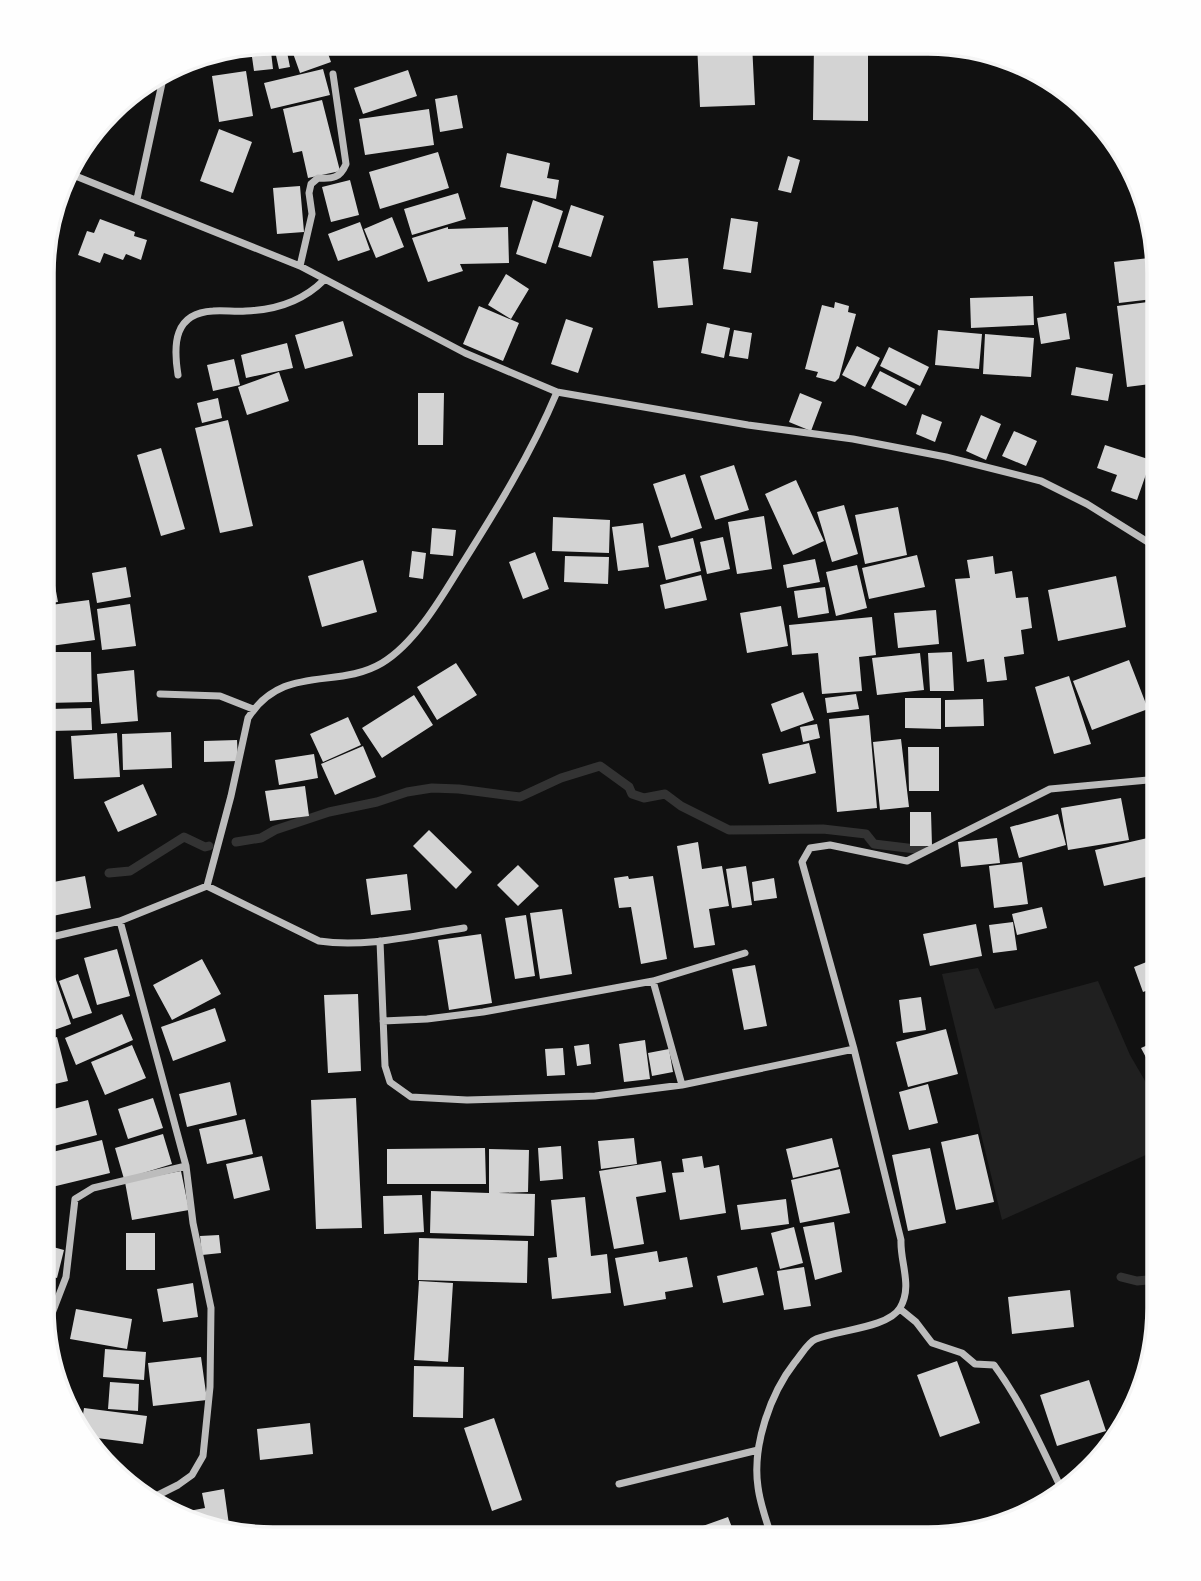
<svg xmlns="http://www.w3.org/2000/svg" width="1201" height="1581" font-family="'Archivo Narrow',sans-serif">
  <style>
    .green { fill: #202020 }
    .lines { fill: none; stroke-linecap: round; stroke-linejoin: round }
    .stream { stroke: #333; stroke-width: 9 }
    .building { fill: #d3d3d3 }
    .minor { stroke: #bcbcbc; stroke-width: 7 }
    .rim { fill: none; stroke: #f5f5f5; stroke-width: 3.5 }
  </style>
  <rect width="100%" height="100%" fill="#111"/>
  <path class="green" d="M978 968 995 1009 1098 981 1130 1055 1159 1105V1149L1002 1220 942 974Z"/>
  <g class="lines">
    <path class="stream" d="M236 842 261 838 275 830 329 812 377 802 407 792 432 788 459 789 520 797 561 778 600 766 629 787 632 794 644 798 665 794 681 806 729 830 823 829 866 834 874 844 924 850
      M109 873 130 871 184 837 205 847 209 846
      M1121 1277 1137 1281 1158 1279"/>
  </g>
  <path class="building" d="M273 42H285L290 67 279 69Z
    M289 42H324L331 62 300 73Z
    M270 43 273 69 254 71 251 50 217 55V51Z
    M697 43H752L755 105 700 107Z
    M814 44H868V121L813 120Z
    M323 69 330 95 271 109 264 83Z
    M408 70 417 96 363 114 354 88Z
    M246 71 253 116 219 122 212 76Z
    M457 95 463 128 440 132 435 99Z
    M322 100 340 171 308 178 302 151 293 153 283 109Z
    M429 109 434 145 365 155 359 119Z
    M219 129 252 142 233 193 200 181Z
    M438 152 449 188 380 209 369 172Z
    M507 153 550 163 547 178 559 180 556 199 500 187Z
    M788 156 800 160 791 193 778 190Z
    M350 180 359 215 331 222 322 187Z
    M300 186 304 232 277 234 273 188Z
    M458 193 466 219 412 235 404 209Z
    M533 200 563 211 546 264 516 254Z
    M571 205 604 216 591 257 558 247Z
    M392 217 404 247 376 258 364 229Z
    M731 218 758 222 751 273 723 269Z
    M100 219 135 232 134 236 147 240 141 260 126 254 123 260 104 253 100 263 78 255 87 231 94 233Z
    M360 222 370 250 338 261 328 234Z
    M448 227V229L508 227 509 263 460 264 463 271 428 282 412 238Z
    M688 258 693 305 658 308 653 261Z
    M1149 258 1153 299 1119 303 1114 262Z
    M506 274 529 289 511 319 488 305Z
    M1033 296 1034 325 971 328 970 298Z
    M835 302 849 306 848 312 856 314 839 378 835 382 816 377 818 372 805 369 822 305 834 308Z
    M1148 302 1158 383 1127 387 1117 306Z
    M479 306 519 323 503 361 463 344Z
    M1066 313 1070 339 1041 344 1037 318Z
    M566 319 593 328 578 373 551 364Z
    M343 321 353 356 305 369 295 335Z
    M707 323 730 328 724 358 701 353Z
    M734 330 752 333 748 359 729 356Z
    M938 330 982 334 979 369 935 365Z
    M985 334 1034 338 1031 377 983 374Z
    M287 343 293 368 246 378 241 355Z
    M857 346 880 358 865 387 842 375Z
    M889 347 929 367 920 386 880 366Z
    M234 359 240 385 213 391 207 365Z
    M1076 367 1113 374 1108 401 1071 395Z
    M880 371 915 389 906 406 871 388Z
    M279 372 289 401 247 415 238 387Z
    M418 393H444L443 445H418Z
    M800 393 822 402 811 431 789 422Z
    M218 398 222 418 202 423 197 403Z
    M922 414 942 422 935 442 916 434Z
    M981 415 1001 424 986 460 966 451Z
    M228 420 253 526 220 533 195 428Z
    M1014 431 1037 441 1026 466 1002 456Z
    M1105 445 1151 460 1137 500 1111 491 1117 475 1097 468Z
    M161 448 185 529 161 536 137 455Z
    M734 465 749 510 715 520 700 476Z
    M685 474 702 528 671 538 653 484Z
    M796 480 824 541 793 555 765 494Z
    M844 505 858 554 832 562 817 512Z
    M898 507 907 555 865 564 855 515Z
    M764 516 772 569 737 574 728 522Z
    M553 517 610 520 609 553 552 551Z
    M643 523 649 567 618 571 612 527Z
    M432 528 456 530 453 556 430 554Z
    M723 537 730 569 707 574 700 542Z
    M693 538 701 571 666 580 658 546Z
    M412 551 426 553 423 579 409 577Z
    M535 552 549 589 523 599 509 562Z
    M917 555 925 587 869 599 862 568Z
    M565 556 609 557 608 584 564 582Z
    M993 556 995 574 1012 571 1016 598 1028 597 1032 628 1021 630 1024 654 1004 657 1007 680 987 682 984 659 967 662 955 579 970 578 967 560Z
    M815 559 820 582 787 588 783 565Z
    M363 560 377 612 322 627 308 576Z
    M857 565 867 608 836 616 826 572Z
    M126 567 131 597 97 603 92 573Z
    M52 569 58 602 43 604V570Z
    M701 575 707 600 665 609 660 585Z
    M1116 576 1126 627 1058 641 1048 590Z
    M825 587 829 613 798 618 794 591Z
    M1154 589 1159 590V629H1151Z
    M89 600 95 640 43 647V606Z
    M130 604 136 646 102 650 97 609Z
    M781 606 788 646 747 653 740 613Z
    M936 610 939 644 898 648 894 613Z
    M872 617 876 655 859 657 862 691 822 694 818 653 792 655 789 625Z
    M1149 635H1159V663H1150Z
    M45 652H91L92 702 46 703Z
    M952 652 954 691H930L928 653Z
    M920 653 924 690 877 695 872 658Z
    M1129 660 1148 709 1092 730 1073 681Z
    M456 663 477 695 437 720 417 687Z
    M134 670 138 721 101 724 97 674Z
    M1069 676 1091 744 1054 754 1035 687Z
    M803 692 814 720 781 732 771 704Z
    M856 694 859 709 827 713 825 698Z
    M414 695 433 725 382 758 362 728Z
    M905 698H941V729L905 728Z
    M983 699 984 726 945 727V700Z
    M91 708 92 730 51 731 50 709Z
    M869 715 877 808 837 812 829 719Z
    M348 717 361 745 323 762 310 734Z
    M817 724 820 738 803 742 800 727Z
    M46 732 50 766H43V733Z
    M171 732 172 768 123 770 122 734Z
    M117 733 120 777 74 779 71 736Z
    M901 739 909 807 880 810 873 742Z
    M237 740 238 761 204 762V741Z
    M809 743 816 773 769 784 762 754Z
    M363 746 376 777 335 795 321 764Z
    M908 747H939V791H909Z
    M314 754 318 778 279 785 275 760Z
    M143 784 157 815 118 832 104 802Z
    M305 786 309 816 270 821 265 791Z
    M1121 798 1129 840 1068 850 1061 808Z
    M910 812H931L932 846H910Z
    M1058 814 1066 845 1019 858 1010 827Z
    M429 830 472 872 456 889 413 846Z
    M1152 837 1159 874 1104 886 1095 850Z
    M997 838 1000 863 961 867 958 842Z
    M698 842 702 869 722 866 729 906 709 909 715 945 694 948 677 846Z
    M1022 862 1028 904 994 908 989 866Z
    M518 865 539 886 518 906 497 885Z
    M746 866 752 905 732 908 726 869Z
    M407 874 411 910 371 915 366 879Z
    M85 876 91 908 43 918V884Z
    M628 876 629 879 653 876 667 959 641 964 631 907 619 908 614 878Z
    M774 878 777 898 754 901 752 882Z
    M1042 907 1047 928 1017 935 1012 914Z
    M562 909 572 974 540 979 530 913Z
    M526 915 535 976 515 979 505 918Z
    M1013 922 1017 950 993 953 989 925Z
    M976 924 982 956 930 966 923 934Z
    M481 934 492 1003 449 1010 438 940Z
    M117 949 130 996 97 1005 84 958Z
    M1159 957V986L1143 992 1134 967Z
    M202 959 221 994 172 1020 153 985Z
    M755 965 767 1026 744 1030 732 969Z
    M78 974 92 1013 73 1019 59 981Z
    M55 977 71 1024 43 1034V981Z
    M358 994 361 1071 328 1073 324 995Z
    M921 997 926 1030 903 1033 899 1000Z
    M215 1008 226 1041 173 1061 161 1027Z
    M122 1014 133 1040 76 1065 65 1038Z
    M946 1029 958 1074 908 1087 896 1042Z
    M57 1037 68 1081 42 1087 43 1041Z
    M645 1040 650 1079 624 1082 619 1044Z
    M1159 1040V1082L1141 1048Z
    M589 1044 591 1064 577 1066 574 1046Z
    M132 1045 146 1078 105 1095 91 1062Z
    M563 1048 565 1075 547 1076 545 1049Z
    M669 1049 673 1072 652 1076 648 1053Z
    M230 1082 237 1115 187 1127 179 1094Z
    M928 1084 938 1123 909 1130 899 1092Z
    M153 1098 163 1128 128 1139 118 1109Z
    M356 1098 362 1228 316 1229 311 1100Z
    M88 1100 97 1135 42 1149V1112Z
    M245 1119 253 1154 207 1164 199 1129Z
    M163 1134 172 1164 124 1179 115 1148Z
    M978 1134 994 1202 956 1210 941 1142Z
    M634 1138 637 1164 601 1169 598 1141Z
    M832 1138 839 1167 793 1178 786 1149Z
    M102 1140 110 1173 52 1187 44 1154Z
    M561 1146 563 1179 540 1181 538 1148Z
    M485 1148 486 1184H387V1149Z
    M930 1148 946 1223 908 1231 892 1155Z
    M489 1149 529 1150 528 1192 498 1193 535 1194 534 1236 430 1233 431 1191 489 1193Z
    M262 1156 270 1190 234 1199 226 1164Z
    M702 1156 704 1168 719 1165 726 1213 680 1220 672 1173 684 1172 682 1159Z
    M661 1161 666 1192 636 1197 644 1244 614 1249 599 1171Z
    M840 1169 850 1213 800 1223 791 1180Z
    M181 1171 189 1210 132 1220 125 1182Z
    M422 1195 424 1232 384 1234 383 1196Z
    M585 1197 591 1256 607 1254 611 1293 552 1299 548 1258 557 1257 551 1200Z
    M786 1199 789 1224 741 1230 737 1205Z
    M834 1222 842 1272 815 1280 803 1227Z
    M794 1227 803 1263 780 1269 771 1233Z
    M126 1233H155V1270H126Z
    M219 1235 221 1253 202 1255 200 1236Z
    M419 1238 528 1241 527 1283 418 1280Z
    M42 1244 64 1250 57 1278 42 1274Z
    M657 1251 659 1262 687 1257 693 1287 665 1292 666 1299 624 1306 615 1258Z
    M757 1267 764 1295 723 1303 717 1276Z
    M804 1267 811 1306 784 1310 777 1271Z
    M419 1281 453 1283 448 1362 414 1360Z
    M193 1283 198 1317 163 1322 157 1289Z
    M1070 1290 1074 1327 1012 1334 1008 1297Z
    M76 1309 132 1319 127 1349 70 1339Z
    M105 1349 146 1352 144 1380 103 1377Z
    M201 1357 207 1400 153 1406 148 1363Z
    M957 1361 980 1423 940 1437 917 1375Z
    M414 1366 464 1367 463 1418 413 1417Z
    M1089 1380 1106 1431 1057 1446 1040 1395Z
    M110 1382 139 1384 138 1411 108 1409Z
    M84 1408 147 1416 143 1444 89 1437 81 1428Z
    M494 1418 522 1500 492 1511 464 1428Z
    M310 1423 313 1454 260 1460 257 1429Z
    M224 1489 230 1532 178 1513 205 1508 202 1493Z
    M728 1517 736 1538H704L700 1527Z"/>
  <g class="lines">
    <path class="minor" d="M68 173 300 266 465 353 557 392 748 425 853 439 946 457 1041 481 1087 504 1159 549
      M137 199 164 74
      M300 266 312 214 309 193 311 184 318 178C333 179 340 178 346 164L333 74
      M178 375C173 344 174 313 213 311 224 310 235 312 246 311 276 310 303 301 324 280
      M160 694 220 696 253 709
      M207 886 231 796 248 718C283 663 337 690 382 663 414 644 440 600 459 569 495 512 531 454 557 392
      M120 921 186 1166 193 1223 211 1308 210 1387 203 1456 192 1475 178 1485 150 1499V1502
      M43 939 120 921 207 886 319 941C366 948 416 935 464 928
      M380 941 385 1066 390 1082 411 1097 467 1100 595 1096 682 1085 854 1049
      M653 981 682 1085
      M383 1021 427 1019 483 1012 653 981 745 953
      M900 1309 916 1322 932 1343 962 1353 975 1364 994 1365C1022 1403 1041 1446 1061 1488
      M48 1336 51 1316 66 1277 75 1199 93 1188 186 1166
      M619 1484 758 1450
      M772 1539C767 1522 760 1504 758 1487 752 1446 770 1394 795 1362 801 1355 808 1342 816 1339 837 1330 888 1328 900 1308 913 1286 900 1263 901 1240L854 1049 802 862 810 848 830 845 907 861 1050 789 1159 779"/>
  </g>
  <path d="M0 0H1201V1581H0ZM273 54H928A219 219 0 0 1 1147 273V1308A219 219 0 0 1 928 1527H273A219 219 0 0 1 54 1308V273A219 219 0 0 1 273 54Z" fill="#fefefe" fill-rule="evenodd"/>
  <path class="rim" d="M273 54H928A219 219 0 0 1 1147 273V1308A219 219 0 0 1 928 1527H273A219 219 0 0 1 54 1308V273A219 219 0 0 1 273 54Z"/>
</svg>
